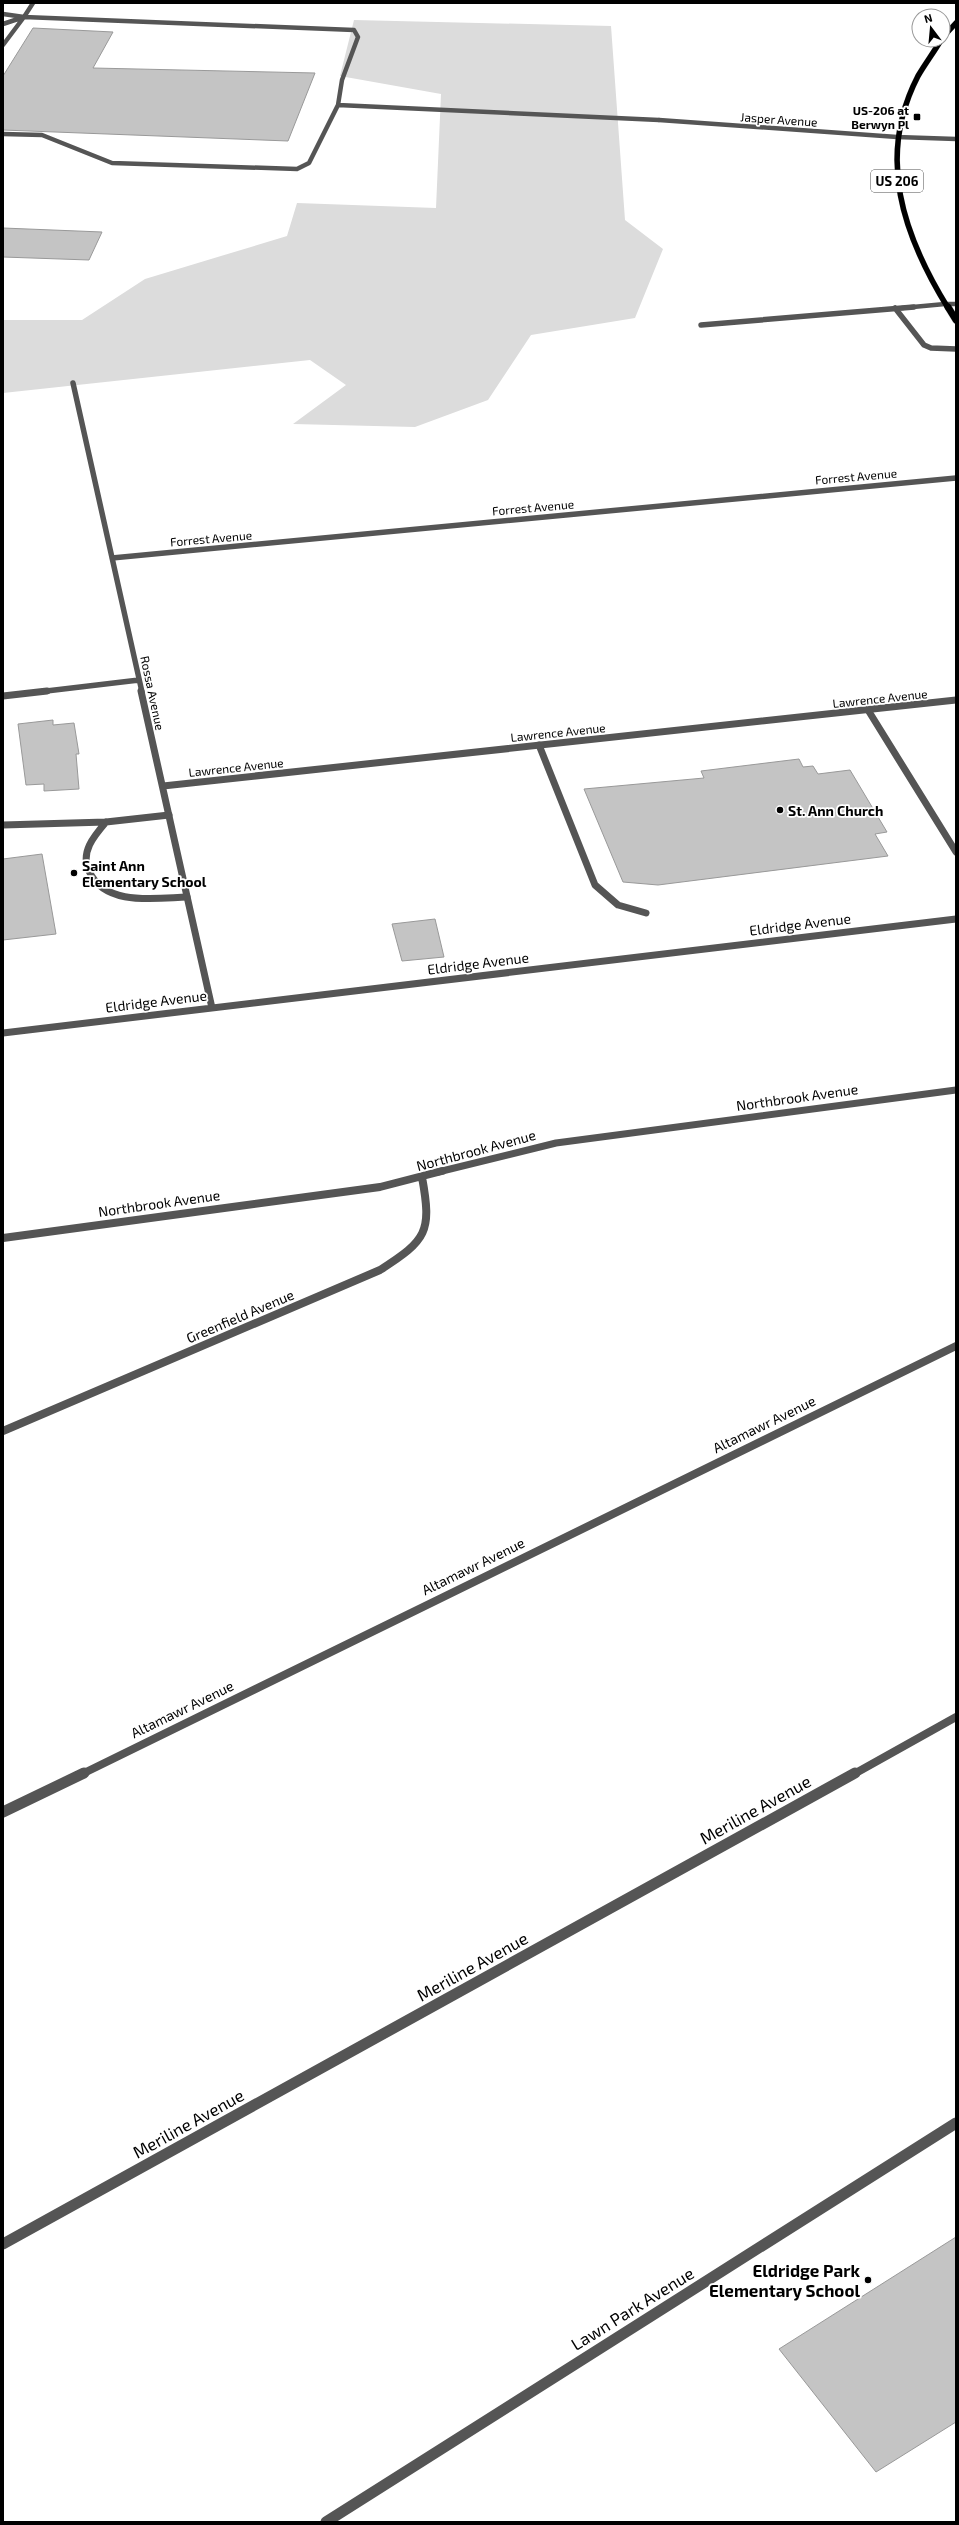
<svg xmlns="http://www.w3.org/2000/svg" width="959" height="2525" font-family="'Exo 2',sans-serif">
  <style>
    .green { fill: #dcdcdc }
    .building { fill: #c4c4c4; stroke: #999 }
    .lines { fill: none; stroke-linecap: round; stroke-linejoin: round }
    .primary-far1-casing { stroke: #dbdbdb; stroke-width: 6 }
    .primary-casing { stroke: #dbdbdb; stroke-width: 8 }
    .lane-far2 { stroke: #555; stroke-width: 4.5 }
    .lane-far1 { stroke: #555; stroke-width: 5.5 }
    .lane { stroke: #555; stroke-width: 7 }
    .street-far4 { stroke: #555; stroke-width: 4.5 }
    .street-far3 { stroke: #555; stroke-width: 5.5 }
    .street-far2 { stroke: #555; stroke-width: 7 }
    .street-far1 { stroke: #555; stroke-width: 8 }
    .street { stroke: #555; stroke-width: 11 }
    .primary-far1 { stroke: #000; stroke-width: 5.5 }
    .primary { stroke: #000; stroke-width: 7 }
    .poi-dot { fill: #000; stroke: #fff; stroke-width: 1.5 }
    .labels { text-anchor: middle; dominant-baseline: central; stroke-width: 3.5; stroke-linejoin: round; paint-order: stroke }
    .far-poi-label { font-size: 12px; font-weight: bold; fill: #000; stroke: #fff; text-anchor: end }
    .far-street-label { font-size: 12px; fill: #000; stroke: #fff }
    .shield { fill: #fff; stroke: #4c4c4c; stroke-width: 1 }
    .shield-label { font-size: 13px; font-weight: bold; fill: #000 }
    .poi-label { font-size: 14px; font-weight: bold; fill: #000; stroke: #fff; text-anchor: start }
    .street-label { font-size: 14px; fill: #000; stroke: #fff }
    .near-street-label { font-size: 17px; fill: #000; stroke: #fff }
    .near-poi-label { font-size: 17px; font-weight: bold; fill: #000; stroke: #fff; text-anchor: end }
  </style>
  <rect width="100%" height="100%" fill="#fff"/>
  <path class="green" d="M354 20 611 26 625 220 663 249 635 318 531 335 488 400 415 427 293 424 346 385 310 360 3 393V320H82L145 279 287 236 297 203 436 208 441 94 340 76Z"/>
  <path class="building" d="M33 28 113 32 93 68 315 73 288 141 3 130V76Z
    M3 228 102 232 89 260 3 257Z
    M53 720V725L74 723 79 754H76L79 789 44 791V784L26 785 18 724Z
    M799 759 803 767 813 766 818 774 850 770 887 832 875 834 888 856 658 885 623 882 584 789 704 778 701 771Z
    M42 854 56 934 3 940V859Z
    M435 919 444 957 402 961 392 924Z
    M956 2237V2422L876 2472 779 2349Z"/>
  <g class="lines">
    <g class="primary-far1-casing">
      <path id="primary-far1" d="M943 37 956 23
        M941 40C934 52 925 64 918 76 876 157 903 235 948 308"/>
    </g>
    <g class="primary-casing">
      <path id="primary" d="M948 307 956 320"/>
    </g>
    <path class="lane-far2" d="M3 14 24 17 354 30 358 37 342 80 338 105 309 163 297 169 112 163 42 135 3 134
      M3 24 24 17 33 3
      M3 45 24 17
      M338 105 659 120
      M902 308 945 304"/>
    <path class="lane-far1" d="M895 308 924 345 931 348 956 349
      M701 325 914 307"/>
    <path class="lane" d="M868 710 956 852
      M539 745 595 885 618 905 646 913
      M106 822C94 836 80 852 89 871 105 907 156 898 187 897
      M3 825 106 822 169 815"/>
    <path class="street-far4" d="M659 120 897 137 956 139
      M945 304H956"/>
    <path class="street-far3" d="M73 383 142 692
      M112 558 956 478
      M38 692 139 680"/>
    <path class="street-far2" d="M141 691 212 1008
      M3 696 47 691
      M163 786 956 700
      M3 1033 956 919
      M438 1172 556 1143 956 1090"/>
    <path class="street-far1" d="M3 1238 380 1187 442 1171
      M3 1431 380 1270C427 1240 432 1232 422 1177
      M82 1774 956 1346
      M854 1774 956 1717"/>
    <path class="street" d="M3 1812 84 1773
      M3 2244 855 1773
      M326 2522 956 2123"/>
    <use href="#primary-far1" class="primary-far1"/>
    <use href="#primary" class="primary"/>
  </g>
  <g class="poi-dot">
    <rect x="913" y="113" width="8" height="8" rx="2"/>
    <circle cx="780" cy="810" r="4"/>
    <circle cx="74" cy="873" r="4"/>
    <circle cx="868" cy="2280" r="4"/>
  </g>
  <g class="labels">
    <g class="far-poi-label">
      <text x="909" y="110">US-206 at<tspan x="909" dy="14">Berwyn Pl</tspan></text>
    </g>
    <g class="far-street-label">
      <text transform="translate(779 119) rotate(4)">Jasper Avenue</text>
      <text transform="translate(856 476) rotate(-5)">Forrest Avenue</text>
      <text transform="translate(533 507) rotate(-5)">Forrest Avenue</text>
      <text transform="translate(211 538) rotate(-5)">Forrest Avenue</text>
      <text transform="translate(153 693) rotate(78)">Rossa Avenue</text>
      <text transform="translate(880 698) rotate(-6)">Lawrence Avenue</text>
      <text transform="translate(558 732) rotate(-6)">Lawrence Avenue</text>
      <text transform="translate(236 767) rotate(-6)">Lawrence Avenue</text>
    </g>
    <rect class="shield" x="871" y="170" width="52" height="22" rx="3"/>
    <g class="shield-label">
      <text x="897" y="181">US 206</text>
    </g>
    <g class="poi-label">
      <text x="788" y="810">St. Ann Church</text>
      <text x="82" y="865">Saint Ann<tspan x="82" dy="16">Elementary School</tspan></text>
    </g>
    <g class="street-label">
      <text transform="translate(800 924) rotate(-7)">Eldridge Avenue</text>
      <text transform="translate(478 963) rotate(-7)">Eldridge Avenue</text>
      <text transform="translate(156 1001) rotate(-7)">Eldridge Avenue</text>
      <text transform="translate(797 1097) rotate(-8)">Northbrook Avenue</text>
      <text transform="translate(476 1150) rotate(-15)">Northbrook Avenue</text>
      <text transform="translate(159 1203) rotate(-8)">Northbrook Avenue</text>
      <text transform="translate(240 1316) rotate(-23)">Greenfield Avenue</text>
      <text transform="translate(764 1424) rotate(-26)">Altamawr Avenue</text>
      <text transform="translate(473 1566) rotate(-26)">Altamawr Avenue</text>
      <text transform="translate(182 1709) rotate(-26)">Altamawr Avenue</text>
    </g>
    <g class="near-street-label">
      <text transform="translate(755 1809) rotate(-29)">Meriline Avenue</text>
      <text transform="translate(472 1966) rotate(-29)">Meriline Avenue</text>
      <text transform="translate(188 2123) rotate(-29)">Meriline Avenue</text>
      <text transform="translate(632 2308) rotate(-32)">Lawn Park Avenue</text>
    </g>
    <g class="near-poi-label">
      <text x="860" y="2270">Eldridge Park<tspan x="860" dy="20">Elementary School</tspan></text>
    </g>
  </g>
  <rect width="959" height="2525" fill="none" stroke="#000000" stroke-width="8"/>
  <g transform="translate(931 28) rotate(344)"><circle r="19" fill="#ffffff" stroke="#999999"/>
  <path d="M0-3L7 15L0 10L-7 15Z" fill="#000000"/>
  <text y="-6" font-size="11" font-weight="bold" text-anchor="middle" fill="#000000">N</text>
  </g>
</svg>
